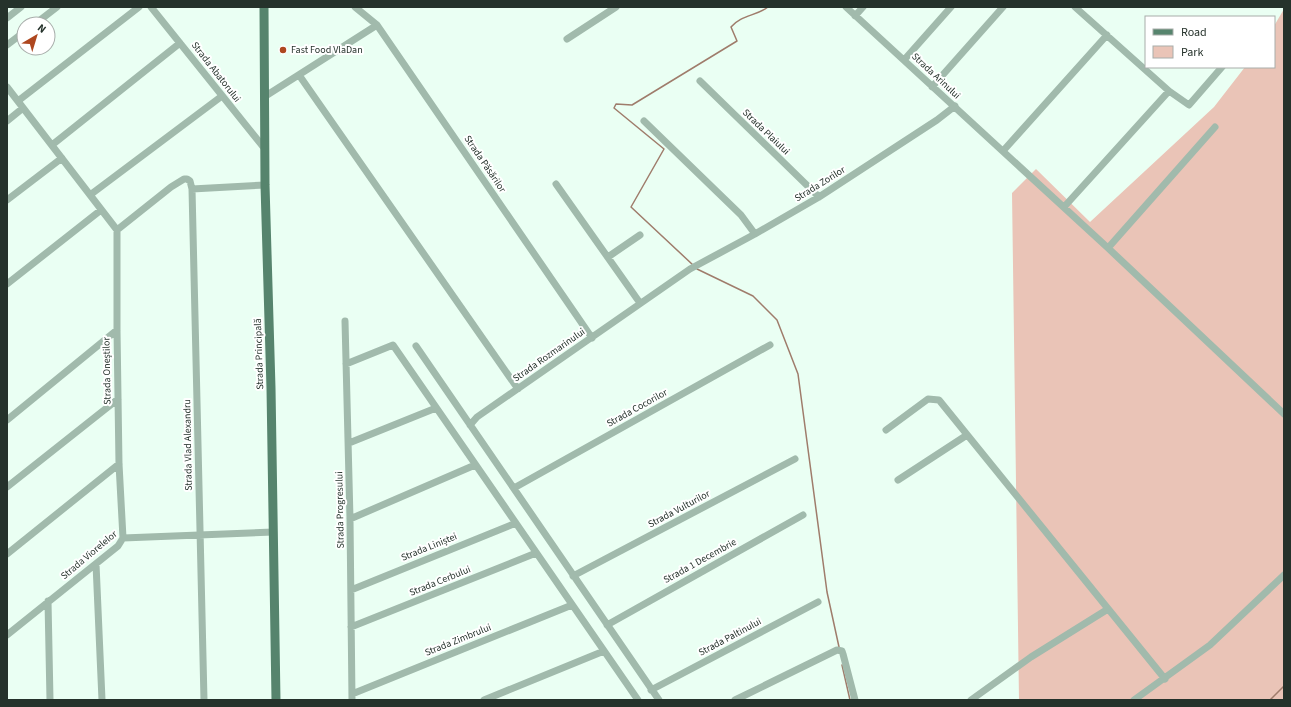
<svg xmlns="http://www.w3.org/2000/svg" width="1291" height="707" font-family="'Source Sans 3',sans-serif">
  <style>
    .green { fill: #eac4b7 }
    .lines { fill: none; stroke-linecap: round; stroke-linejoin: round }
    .stream { stroke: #9f7c6b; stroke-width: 1.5 }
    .minor { stroke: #a1baac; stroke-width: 7 }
    .major { stroke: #56846d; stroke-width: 9 }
    .poi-dot { fill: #ae471f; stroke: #fff; stroke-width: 1.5 }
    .labels { text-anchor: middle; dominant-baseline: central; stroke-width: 4; stroke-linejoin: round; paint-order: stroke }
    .poi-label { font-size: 10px; fill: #25322b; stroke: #fff; text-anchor: start }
    .street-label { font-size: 10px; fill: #25322b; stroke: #fff }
  </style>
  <rect width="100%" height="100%" fill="#eafff3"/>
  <path class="green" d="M1284 9V700H1019L1012 193 1036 169 1090 222 1214 107 1245 67H1274V26Z"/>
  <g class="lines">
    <path class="stream" d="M693 265 631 207 664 149 614 108 616 104 632 105 737 41 731 27C741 15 756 16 768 7
      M697 269 753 296 777 320 798 374 827 592 839 647
      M842 665 850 700
      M1270 700 1284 686"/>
    <path class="minor" d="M151 7 265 149
      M355 7 377 25 592 338
      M846 7 1108 248 1284 414
      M1075 7 1169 91 1189 105 1222 67
      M855 16 863 7
      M7 18 21 7
      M35 24 57 7
      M567 39 616 7
      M7 45 24 32
      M904 60 951 7
      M299 75 518 389
      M700 81 819 197
      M7 87 117 230V330L119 464 123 538
      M932 87 1003 7
      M264 97 377 25
      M18 101 139 7
      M7 121 23 108
      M644 121 741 215 755 234
      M52 145 180 43
      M1003 151 1107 35
      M556 184 640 303
      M192 189 265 185
      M90 195 222 96
      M7 200 62 158
      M1064 207 1169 91
      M117 230 171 187 184 179H187L190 181 192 189 204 700
      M1108 248 1215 127
      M608 257 640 235
      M7 284 101 210
      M345 321 350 519 352 700
      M416 346 659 700
      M346 364 393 345 638 700
      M7 420 117 330
      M470 425 477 417 690 269 755 234 819 197 937 120 955 106
      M886 430 928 399 939 400 1165 679
      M349 443 436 408
      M898 480 967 435
      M7 487 118 399
      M514 488 770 345
      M350 519 475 465
      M7 554 119 464
      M96 564 102 700
      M573 576 795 459
      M351 590 516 523
      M48 601 50 700
      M607 625 803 515
      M351 627 536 553
      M7 635 118 546 123 538 273 532
      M651 690 818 602
      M352 694 572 605
      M484 700 604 651
      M735 700 837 650 842 651 843 654 855 700
      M971 700 1031 657 1108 609
      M1134 700 1210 645 1284 575"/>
    <path class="major" d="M264 7 265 185 271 388 276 700"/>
  </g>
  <circle class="poi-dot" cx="283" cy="50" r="4"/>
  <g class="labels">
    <g class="poi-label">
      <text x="291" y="50">Fast Food VlaDan</text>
    </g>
    <g class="street-label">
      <text transform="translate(216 72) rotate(52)">Strada Abatorului</text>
      <text transform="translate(936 76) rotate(43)">Strada Arinului</text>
      <text transform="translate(766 132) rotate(44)">Strada Plaiului</text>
      <text transform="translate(485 164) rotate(56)">Strada Păsărilor</text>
      <text transform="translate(820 184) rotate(-32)">Strada Zorilor</text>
      <text transform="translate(259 354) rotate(-92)">Strada Principală</text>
      <text transform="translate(549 355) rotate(-35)">Strada Rozmarinului</text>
      <text transform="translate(107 371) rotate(-91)">Strada Oneștilor</text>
      <text transform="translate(637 408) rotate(-29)">Strada Cocorilor</text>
      <text transform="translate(188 445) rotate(-91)">Strada Vlad Alexandru</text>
      <text transform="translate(679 509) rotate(-28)">Strada Vulturilor</text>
      <text transform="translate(340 510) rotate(-91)">Strada Progresului</text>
      <text transform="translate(429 547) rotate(-22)">Strada Liniștei</text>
      <text transform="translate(89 555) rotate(-40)">Strada Viorelelor</text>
      <text transform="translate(700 561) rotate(-29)">Strada 1 Decembrie</text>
      <text transform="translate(440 581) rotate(-22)">Strada Cerbului</text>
      <text transform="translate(730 637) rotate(-28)">Strada Paltinului</text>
      <text transform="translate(458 640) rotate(-22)">Strada Zimbrului</text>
    </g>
  </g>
  <rect width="1291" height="707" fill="none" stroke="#25322b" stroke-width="16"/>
  <rect x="1145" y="16" width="130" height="52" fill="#ffffff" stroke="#a8adaa"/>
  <rect x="1153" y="29" width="20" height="6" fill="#56846d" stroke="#a8adaa"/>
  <text x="1181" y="36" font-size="12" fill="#25322b">Road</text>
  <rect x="1153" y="46" width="20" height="12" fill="#eac4b7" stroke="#a8adaa"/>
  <text x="1181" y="56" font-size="12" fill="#25322b">Park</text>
  <g transform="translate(36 36) rotate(38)"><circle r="19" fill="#ffffff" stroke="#a8adaa"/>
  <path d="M0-3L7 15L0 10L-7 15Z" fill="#ae471f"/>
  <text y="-6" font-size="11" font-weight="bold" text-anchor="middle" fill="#25322b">N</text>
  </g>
</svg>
